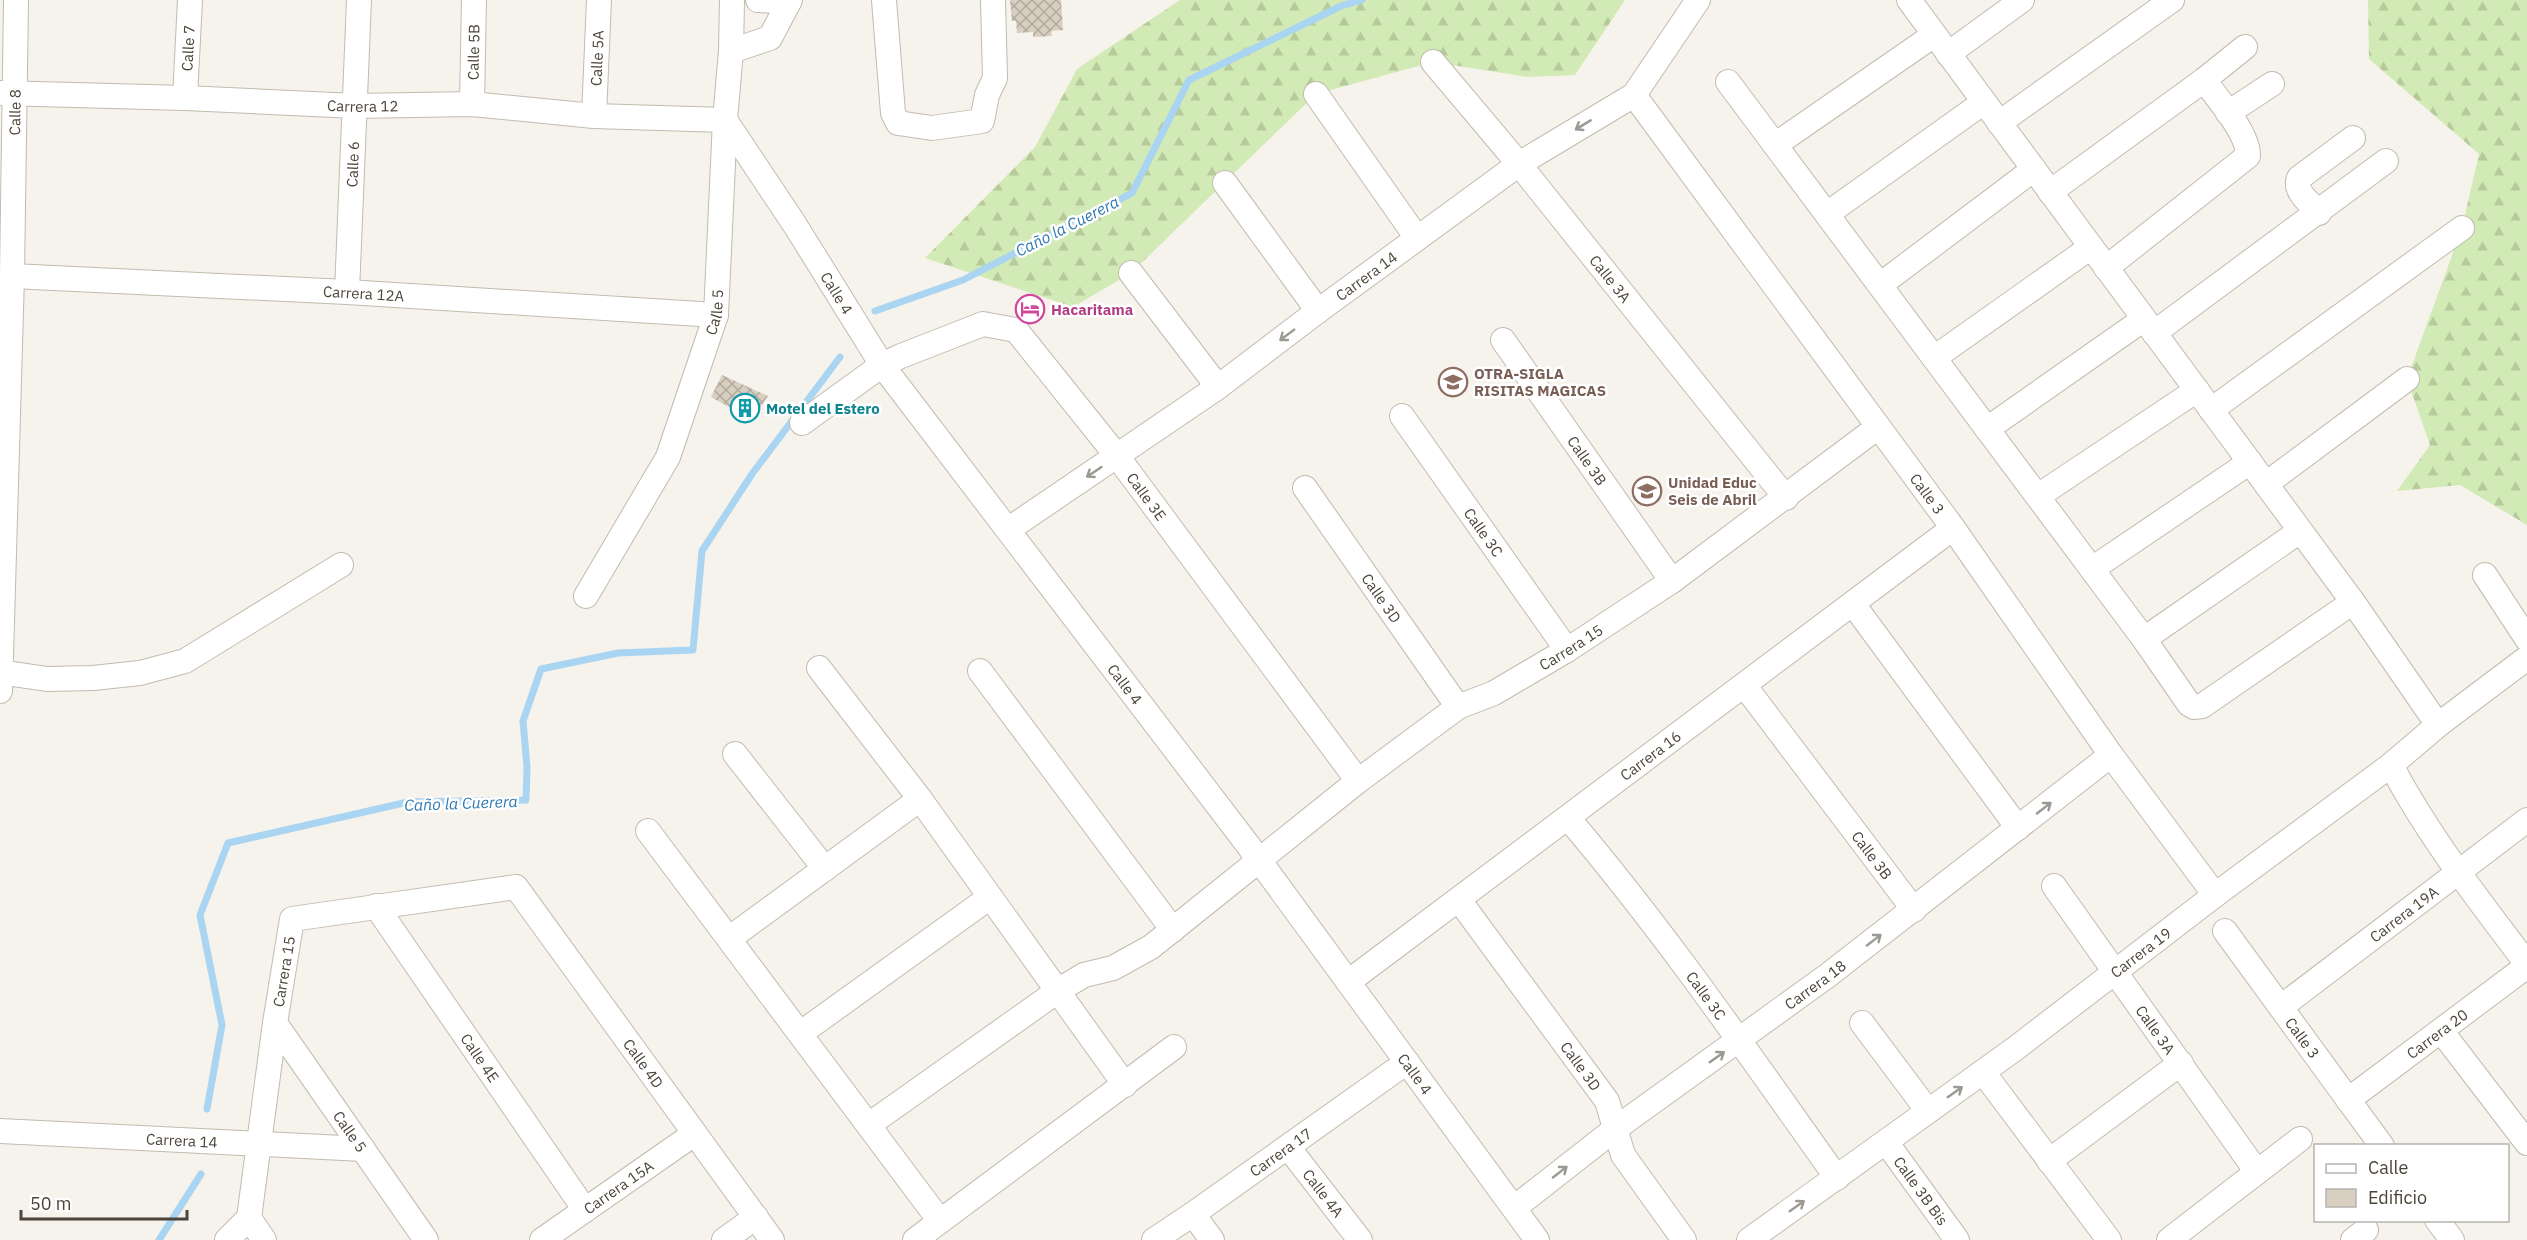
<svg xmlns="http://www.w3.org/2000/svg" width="2527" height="1240" font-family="'IBM Plex Sans',sans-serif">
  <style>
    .forest { fill: url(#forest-firs) }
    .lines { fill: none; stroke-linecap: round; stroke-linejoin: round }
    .stream { stroke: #a9d4f2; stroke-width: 7 }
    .building { fill: url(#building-cross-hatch) }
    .minor-casing { stroke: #c2bbae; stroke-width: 26 }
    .minor { stroke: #fff; stroke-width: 24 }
    .oneway { stroke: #9c9892 }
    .labels { text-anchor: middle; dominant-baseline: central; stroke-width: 5; stroke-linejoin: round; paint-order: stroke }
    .street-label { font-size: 15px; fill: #4b4439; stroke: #fff }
    .hotel-label { font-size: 15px; font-weight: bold; fill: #b23c85; stroke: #fff; text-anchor: start }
    .education-label { font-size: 15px; font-weight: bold; fill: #785e54; stroke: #fff; text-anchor: start }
    .culture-label { font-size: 15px; font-weight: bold; fill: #0d838f; stroke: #fff; text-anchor: start }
    .water-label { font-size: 16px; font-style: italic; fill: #2e7ab2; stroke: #fff }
  </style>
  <defs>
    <pattern id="forest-firs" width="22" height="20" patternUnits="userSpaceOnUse" patternTransform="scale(1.5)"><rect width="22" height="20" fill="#d2eab5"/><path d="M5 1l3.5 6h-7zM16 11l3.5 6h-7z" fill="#b6ca9c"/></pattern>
    <pattern id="building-cross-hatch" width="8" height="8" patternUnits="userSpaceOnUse" patternTransform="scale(1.5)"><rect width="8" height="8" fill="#d8cfc1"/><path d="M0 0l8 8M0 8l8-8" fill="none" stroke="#b1aa9e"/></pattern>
  </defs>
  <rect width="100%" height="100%" fill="#f6f3ec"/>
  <path class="forest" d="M1180 0H1625L1575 75 1528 77 1433 62 1316 94 1131 273 1073 307 925 258 1035 147 1077 69Z
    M2368 0H2527V525L2460 485 2397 491 2430 445 2407 379 2462 228 2479 154 2369 59Z"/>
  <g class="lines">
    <path class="stream" d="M875 311 963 280 1132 193 1189 80 1341 6 1362 0
      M207 1109 222 1025 200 915 228 843 408 802 526 800 527 767 523 721 541 669 618 653 693 650 702 551 752 474 840 357
      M159 1240 201 1174"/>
  </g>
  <path class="building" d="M1010 0H1061L1063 30 1051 31 1052 36 1033 37V32L1017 33 1016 21H1012Z
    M722 375 768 396 752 420 711 397Z"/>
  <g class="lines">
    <g class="minor-casing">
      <g id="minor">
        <path d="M758 0 789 2"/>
        <path d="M884 0 893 113 898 123 932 128 982 121 987 95 995 78 993 0"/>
        <path d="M1909 0 2353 602 2438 725"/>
        <path d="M731 51 770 38 790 0"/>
        <path d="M1948 54 2022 0"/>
        <path id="s1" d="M1433 62 1519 164 1786 498"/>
        <path d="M1728 82 2144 639 2189 704 2194 707 2202 706 2353 602"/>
        <path id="s2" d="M0 93 185 98 355 106 472 104 594 116 725 120 795 225 882 365 1248 845 1537 1240"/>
        <path d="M1316 94 1417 238"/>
        <path id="s3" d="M1634 95 1953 528 2111 755 2215 895"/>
        <path id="s4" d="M185 98 190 0"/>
        <path id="s5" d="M472 104 474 0"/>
        <path d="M2228 113 2272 84"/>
        <path id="s6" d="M594 116 599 0"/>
        <path d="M1999 123 2172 0"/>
        <path d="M1775 145 1934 35"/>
        <path d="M1225 183 1318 311"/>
        <path d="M2050 192 2204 80 2245 47"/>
        <path d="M2319 213C2311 204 2293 191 2299 178L2353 138"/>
        <path d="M1827 214 1984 102"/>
        <path d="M2106 268 2248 156C2249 134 2217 98 2204 80"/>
        <path d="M1131 273 1218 387"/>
        <path id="s7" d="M12 276 347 292 716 315"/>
        <path d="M1880 285 2034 169"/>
        <path id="s8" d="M347 292 359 0"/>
        <path d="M2154 333 2386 161"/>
        <path id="s9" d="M1503 340 1672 581"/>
        <path d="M1934 358 2091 247"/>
        <path d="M2211 410 2462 228"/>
        <path id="s10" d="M1402 416 1567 650"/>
        <path id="s11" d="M802 423 882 365 901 356 983 324 1016 330 1117 456 1358 781"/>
        <path d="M1987 429 2144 319"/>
        <path d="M2266 484 2407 379"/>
        <path id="s12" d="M1305 488 1458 707"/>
        <path d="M2038 496 2197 390"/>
        <path id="s13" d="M1009 529 1218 387 1318 311 1519 164 1634 95 1698 0"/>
        <path d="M2092 569 2250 462"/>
        <path d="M2485 575 2527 639"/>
        <path id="s14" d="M586 596 668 457 716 315 725 120 731 51 732 0"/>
        <path d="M1853 604 2018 828"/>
        <path d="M2144 639 2300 531"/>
        <path d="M819 668 920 799 1125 1085"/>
        <path d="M980 671 1173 930"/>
        <path d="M0 672 47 679 93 678 140 673 185 661 341 565"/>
        <path id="s15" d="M1744 685 1914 910"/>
        <path id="s16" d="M0 691 12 276 16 0"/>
        <path d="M735 754 825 869"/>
        <path d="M2391 765C2428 836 2479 900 2527 964"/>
        <path id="s17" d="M1568 818C1665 932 1750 1056 1837 1178"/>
        <path d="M648 831 940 1221"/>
        <path id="s18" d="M2054 886 2257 1172"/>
        <path id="s19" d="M1459 900 1607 1101 1623 1155 1684 1240"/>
        <path id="s20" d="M376 906 585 1210"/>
        <path id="s21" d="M2225 931 2382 1146"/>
        <path d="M730 938 920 799"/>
        <path id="s22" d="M1348 982 1953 528"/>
        <path id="s23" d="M2281 1007 2527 820"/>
        <path id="s24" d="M275 1023 426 1240"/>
        <path d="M1862 1023 1928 1111"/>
        <path d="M2442 1032 2527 1143"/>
        <path d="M801 1033 990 897"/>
        <path d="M1983 1072 2109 1240"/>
        <path id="s25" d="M2348 1100 2527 966"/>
        <path id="s26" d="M870 1124 1059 990 1084 975 1113 968 1151 947 1358 781 1458 707 1494 693 1567 650 1672 581 1878 427"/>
        <path id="s27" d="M0 1131 363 1149"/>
        <path id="s28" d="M1886 1142 1957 1240"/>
        <path id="s29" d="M1288 1147 1360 1240"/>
        <path d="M2049 1161 2181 1063"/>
        <path id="s30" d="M1514 1208 1615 1129 1827 976 2111 755"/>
        <path d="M1193 1214 1212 1240"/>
        <path d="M249 1218 264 1240"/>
        <path d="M2437 1220 2452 1240"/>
        <path id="s31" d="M227 1240 249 1218 275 1023 292 919 516 887 772 1240"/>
        <path id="s32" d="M542 1240 694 1134"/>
        <path d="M724 1240 756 1217"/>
        <path d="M915 1240 1174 1047"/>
        <path id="s33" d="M1154 1240 1193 1214 1407 1062"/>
        <path id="s34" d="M1749 1240 2016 1048 2215 895 2391 765 2438 725 2527 658"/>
        <path d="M2169 1240 2300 1139"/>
        <path d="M2353 1240 2366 1230"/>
      </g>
    </g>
    <use href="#minor" class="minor"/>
  </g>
  <defs><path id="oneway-shaft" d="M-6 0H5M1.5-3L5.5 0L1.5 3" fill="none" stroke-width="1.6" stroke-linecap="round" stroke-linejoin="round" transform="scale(1.5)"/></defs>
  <g class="oneway">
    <use href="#oneway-shaft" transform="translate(1583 125) rotate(149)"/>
    <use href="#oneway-shaft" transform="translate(1287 335) rotate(143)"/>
    <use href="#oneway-shaft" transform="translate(1094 472) rotate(146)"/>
    <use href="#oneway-shaft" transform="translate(2044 808) rotate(-38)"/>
    <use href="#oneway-shaft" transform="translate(1874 940) rotate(-38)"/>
    <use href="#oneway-shaft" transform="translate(1717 1057) rotate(-35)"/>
    <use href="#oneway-shaft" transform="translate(1955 1092) rotate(-35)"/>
    <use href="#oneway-shaft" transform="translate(1560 1172) rotate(-38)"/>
    <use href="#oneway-shaft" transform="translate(1797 1206) rotate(-35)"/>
  </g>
  <defs>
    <g id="hotel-ring" transform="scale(1.5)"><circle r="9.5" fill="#fff" stroke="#d1479c" stroke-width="1.5"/><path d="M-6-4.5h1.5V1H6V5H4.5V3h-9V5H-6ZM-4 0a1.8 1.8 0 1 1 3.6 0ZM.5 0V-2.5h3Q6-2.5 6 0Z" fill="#d1479c"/></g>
    <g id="school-ring" transform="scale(1.5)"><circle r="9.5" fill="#fff" stroke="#8d6e63" stroke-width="1.5"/><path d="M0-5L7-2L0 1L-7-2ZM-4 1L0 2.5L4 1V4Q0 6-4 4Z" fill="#8d6e63"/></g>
    <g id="building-ring" transform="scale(1.5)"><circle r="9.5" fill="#fff" stroke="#0f9aa8" stroke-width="1.5"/><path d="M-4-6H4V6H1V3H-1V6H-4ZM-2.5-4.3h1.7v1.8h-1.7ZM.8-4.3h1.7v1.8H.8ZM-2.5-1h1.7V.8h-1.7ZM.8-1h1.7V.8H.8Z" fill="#0f9aa8"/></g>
  </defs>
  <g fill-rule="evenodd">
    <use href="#hotel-ring" x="1030" y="309"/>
    <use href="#school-ring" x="1453" y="382"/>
    <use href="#building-ring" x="745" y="408"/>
    <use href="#school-ring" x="1647" y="491"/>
  </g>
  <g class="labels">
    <g class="street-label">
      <text stroke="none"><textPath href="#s4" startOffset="50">Calle 7</textPath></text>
      <text stroke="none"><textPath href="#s5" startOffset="52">Calle 5B</textPath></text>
      <text stroke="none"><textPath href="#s6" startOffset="58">Calle 5A</textPath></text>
      <text stroke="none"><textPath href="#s2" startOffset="363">Carrera 12</textPath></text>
      <text stroke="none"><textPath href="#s16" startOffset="579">Calle 8</textPath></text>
      <text stroke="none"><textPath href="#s8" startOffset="128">Calle 6</textPath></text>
      <text stroke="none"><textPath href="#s13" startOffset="438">Carrera 14</textPath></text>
      <text stroke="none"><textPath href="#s1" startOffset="280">Calle 3A</textPath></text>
      <text stroke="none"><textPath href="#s2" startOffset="932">Calle 4</textPath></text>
      <text stroke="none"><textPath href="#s7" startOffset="352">Carrera 12A</textPath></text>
      <text stroke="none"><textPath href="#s14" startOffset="314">Calle 5</textPath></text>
      <text stroke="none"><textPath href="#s9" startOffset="147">Calle 3B</textPath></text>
      <text stroke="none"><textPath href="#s3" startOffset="495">Calle 3</textPath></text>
      <text stroke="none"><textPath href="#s11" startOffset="453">Calle 3E</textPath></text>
      <text stroke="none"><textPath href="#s10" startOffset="142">Calle 3C</textPath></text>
      <text stroke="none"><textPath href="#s12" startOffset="134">Calle 3D</textPath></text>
      <text stroke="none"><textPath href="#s26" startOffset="852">Carrera 15</textPath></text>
      <text stroke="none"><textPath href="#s2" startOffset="1418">Calle 4</textPath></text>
      <text stroke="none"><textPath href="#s22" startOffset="378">Carrera 16</textPath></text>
      <text stroke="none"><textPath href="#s15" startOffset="213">Calle 3B</textPath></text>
      <text stroke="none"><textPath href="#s23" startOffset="154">Carrera 19A</textPath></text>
      <text stroke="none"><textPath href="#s34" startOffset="486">Carrera 19</textPath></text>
      <text stroke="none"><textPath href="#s31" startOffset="280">Carrera 15</textPath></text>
      <text stroke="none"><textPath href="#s30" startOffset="375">Carrera 18</textPath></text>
      <text stroke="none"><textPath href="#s17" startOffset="225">Calle 3C</textPath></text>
      <text stroke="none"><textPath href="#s18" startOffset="176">Calle 3A</textPath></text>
      <text stroke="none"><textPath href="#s25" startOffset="111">Carrera 20</textPath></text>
      <text stroke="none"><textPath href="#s21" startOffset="132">Calle 3</textPath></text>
      <text stroke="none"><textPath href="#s20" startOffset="184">Calle 4E</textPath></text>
      <text stroke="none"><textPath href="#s31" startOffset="777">Calle 4D</textPath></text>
      <text stroke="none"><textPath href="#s19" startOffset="206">Calle 3D</textPath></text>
      <text stroke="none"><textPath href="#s2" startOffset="1904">Calle 4</textPath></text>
      <text stroke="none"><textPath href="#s24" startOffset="132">Calle 5</textPath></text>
      <text stroke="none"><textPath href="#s27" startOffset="182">Carrera 14</textPath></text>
      <text stroke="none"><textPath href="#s33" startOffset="154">Carrera 17</textPath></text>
      <text stroke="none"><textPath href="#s32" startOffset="93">Carrera 15A</textPath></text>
      <text stroke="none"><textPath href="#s28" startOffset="60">Calle 3B Bis</textPath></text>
      <text stroke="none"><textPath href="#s29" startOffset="58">Calle 4A</textPath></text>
    </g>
    <g class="hotel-label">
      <text x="1051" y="309">Hacaritama</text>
    </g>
    <g class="education-label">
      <text x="1474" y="373">OTRA-SIGLA<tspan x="1474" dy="17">RISITAS MAGICAS</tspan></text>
      <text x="1668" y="482">Unidad Educ<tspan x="1668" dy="17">Seis de Abril</tspan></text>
    </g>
    <g class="culture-label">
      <text x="766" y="408">Motel del Estero</text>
    </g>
    <g class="water-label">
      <text transform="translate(1067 226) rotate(-27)">Caño la Cuerera</text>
      <text transform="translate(461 803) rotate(-2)">Caño la Cuerera</text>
    </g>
  </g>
  <rect x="2314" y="1144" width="195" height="78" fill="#ffffff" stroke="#b7b4b0" stroke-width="1.5"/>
  <rect x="2326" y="1164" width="30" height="9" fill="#ffffff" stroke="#b7b4b0" stroke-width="1.5"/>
  <text x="2368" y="1174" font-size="18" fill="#4b4439">Calle</text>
  <rect x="2326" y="1189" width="30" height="18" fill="#d8cfc1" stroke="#b7b4b0" stroke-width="1.5"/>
  <text x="2368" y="1204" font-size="18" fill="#4b4439">Edificio</text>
  <path d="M21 1210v9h166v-9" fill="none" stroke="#4b4439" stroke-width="3"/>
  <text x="30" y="1210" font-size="18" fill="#4b4439" stroke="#ffffff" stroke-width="4.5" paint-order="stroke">50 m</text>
</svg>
